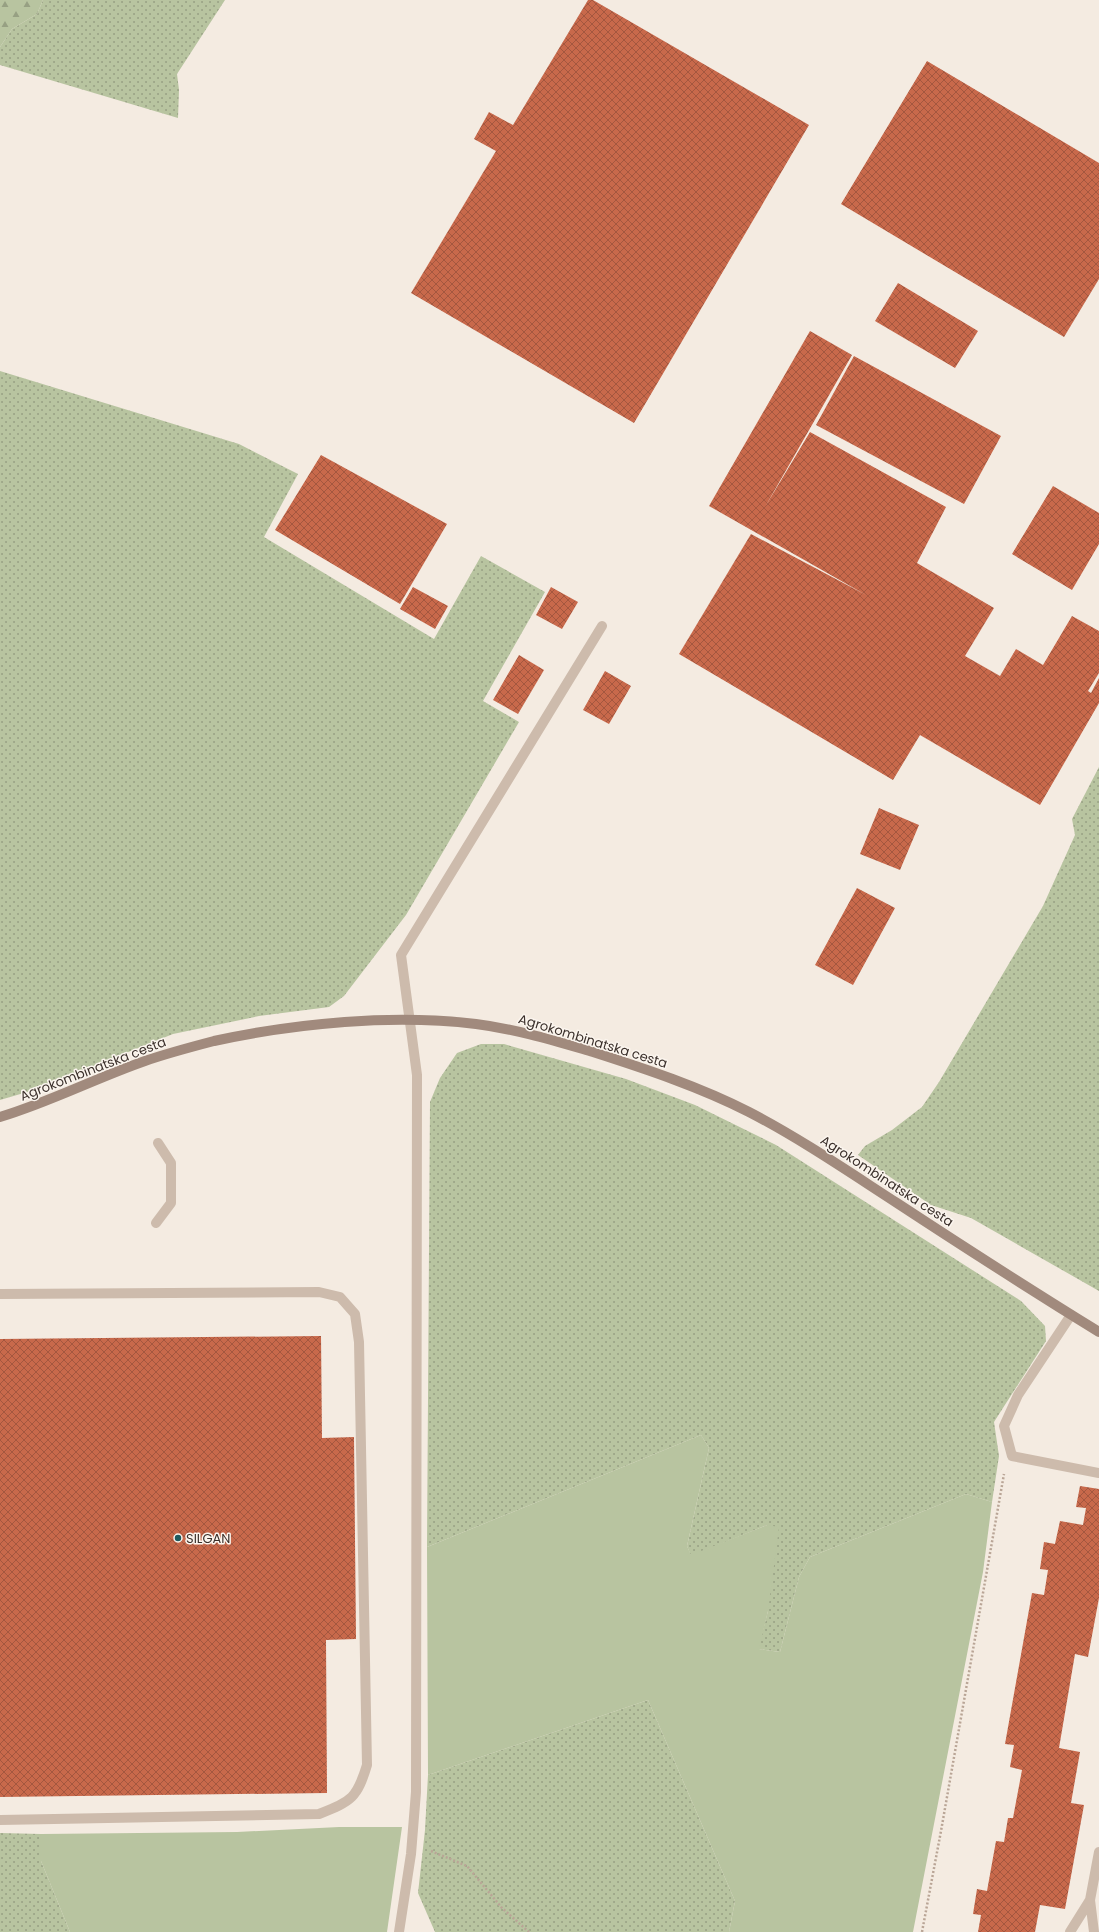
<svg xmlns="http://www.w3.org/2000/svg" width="1099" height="1932" font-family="Poppins,sans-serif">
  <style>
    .grass { fill: url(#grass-dots) }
    .forest { fill: url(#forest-firs) }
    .garden { fill: #b8c4a0 }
    .building { fill: url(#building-cross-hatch) }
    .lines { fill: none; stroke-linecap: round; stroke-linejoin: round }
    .path { stroke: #b9a596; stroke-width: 2.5; stroke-dasharray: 2 2; stroke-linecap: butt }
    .lane { stroke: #cdbbac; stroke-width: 10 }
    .street { stroke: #cdbbac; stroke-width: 10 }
    .secondary { stroke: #a18a7d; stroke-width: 10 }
    .poi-dot { fill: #1f5a5e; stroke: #fbf5ee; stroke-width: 1.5 }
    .labels { text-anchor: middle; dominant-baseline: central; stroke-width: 3; stroke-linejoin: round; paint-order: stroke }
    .street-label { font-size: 13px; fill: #3b302b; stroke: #fbf5ee }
    .poi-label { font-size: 13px; fill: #3b302b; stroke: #fbf5ee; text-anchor: start }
  </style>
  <defs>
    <pattern id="grass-dots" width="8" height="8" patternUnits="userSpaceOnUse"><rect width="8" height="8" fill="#b8c4a0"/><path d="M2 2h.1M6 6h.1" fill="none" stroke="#97a083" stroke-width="1.8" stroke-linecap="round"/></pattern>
    <pattern id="forest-firs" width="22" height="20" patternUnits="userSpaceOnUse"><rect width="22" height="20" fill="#b8c4a0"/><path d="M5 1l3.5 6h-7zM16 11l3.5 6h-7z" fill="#97a083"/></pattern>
    <pattern id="building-cross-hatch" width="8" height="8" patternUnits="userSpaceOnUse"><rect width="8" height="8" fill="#c8694b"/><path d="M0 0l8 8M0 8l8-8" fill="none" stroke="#a4573f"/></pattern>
  </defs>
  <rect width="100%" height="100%" fill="#f4ebe1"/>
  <path class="grass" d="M43 0H225L177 74 179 90 178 118 0 65V47L12 29 37 14Z
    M0 371 239 444 298 474 264 537 434 639 481 556 545 592 483 701 519 722 406 915 344 996 329 1007 259 1016 173 1034 34 1090 0 1100Z
    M1099 767V1291L971 1218 931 1205 858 1155 865 1146 892 1130 922 1107 939 1082 1043 906 1075 835 1072 819Z
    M481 1044H504L626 1079 695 1105 776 1145 1021 1301 1045 1326 1046 1341 994 1422 999 1456 992 1502 966 1494 810 1557 799 1577 780 1652 758 1649 768 1611 767 1525 691 1556 687 1546 709 1448 701 1435 427 1547 430 1102 440 1078 457 1053Z
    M648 1700 735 1901 729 1932H435L418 1893 425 1830 428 1775Z
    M0 1833 41 1834V1861L70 1932H0Z"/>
  <path class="forest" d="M0 0H43L37 14 12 29 0 47Z"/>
  <path class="garden" d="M701 1435 709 1448 687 1546 691 1555 767 1525 779 1527 768 1611 759 1649 780 1652 799 1577 810 1557 966 1494 992 1502 983 1572 913 1932H729L735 1901 648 1700 428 1775 427 1547Z
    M339 1827H402L387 1932H70L41 1861V1834L237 1832Z"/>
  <path class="building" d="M588 0H593L809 125 634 423 411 293 496 151 474 139 489 112 513 125Z
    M927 61 1099 163V279L1064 337 841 204Z
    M898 283 978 331 955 368 875 321Z
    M810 331 852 355 765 507 810 432 946 507 917 563 994 608 965 656 1000 676 1016 649 1043 665 1072 616 1099 631V673L1088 691 1091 693 1099 678V703L1040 805 920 735 893 780 679 654 751 534 866 595 709 506Z
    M854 356 1001 436 964 504 816 425Z
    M321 455 447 524 400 604 275 530Z
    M1053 486 1099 513V544L1072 590 1012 554Z
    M413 587 448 606 435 629 400 609Z
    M551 587 578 602 562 629 536 615Z
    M519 655 544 670 518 714 493 700Z
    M605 671 631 686 609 724 583 710Z
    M879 808 919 825 900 870 860 854Z
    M857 888 895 908 853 985 815 965Z
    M321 1336 322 1438 354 1437 356 1639 326 1640 327 1793 0 1797V1339Z
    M1080 1486 1099 1489V1598L1088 1657 1075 1654 1059 1748 1080 1752 1071 1803 1084 1805 1065 1909 1040 1905 1035 1932H978L981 1915 973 1914 977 1889 987 1891 996 1841 1004 1842 1008 1818H1013L1022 1770 1010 1767 1014 1745 1005 1744 1032 1593 1044 1595 1048 1570 1040 1569 1044 1542 1055 1544 1060 1521 1083 1525 1086 1508 1076 1507Z"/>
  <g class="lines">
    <path class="path" d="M431 1851 467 1866 502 1908 529 1932
      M922 1932 941 1831 1004 1474"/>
    <path class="lane" d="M156 1223 171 1203V1163L158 1143
      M0 1294 319 1292 340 1297 355 1314 359 1342 367 1765C357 1798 352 1801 319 1814L0 1820
      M1071 1315 1018 1395 1004 1426 1012 1456 1099 1473"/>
    <path class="street" d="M399 1932 411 1854 416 1792 417 1075 401 955 602 626
      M1070 1932 1090 1900
      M1094 1932 1090 1900 1099 1852"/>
    <path class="secondary" d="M0 1117C50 1102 96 1078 145 1061 168 1053 191 1047 214 1041 297 1023 392 1014 476 1024 516 1029 555 1041 593 1052 646 1069 700 1087 749 1112 801 1139 849 1172 897 1203 964 1247 1031 1290 1099 1332"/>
  </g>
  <circle class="poi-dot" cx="178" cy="1538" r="4"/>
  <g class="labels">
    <g class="street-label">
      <text transform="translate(593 1041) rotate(17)">Agrokombinatska cesta</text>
      <text transform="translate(93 1069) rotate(-21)">Agrokombinatska cesta</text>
      <text transform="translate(887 1181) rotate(33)">Agrokombinatska cesta</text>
    </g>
    <g class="poi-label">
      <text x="186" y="1538">SILGAN</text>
    </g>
  </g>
</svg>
